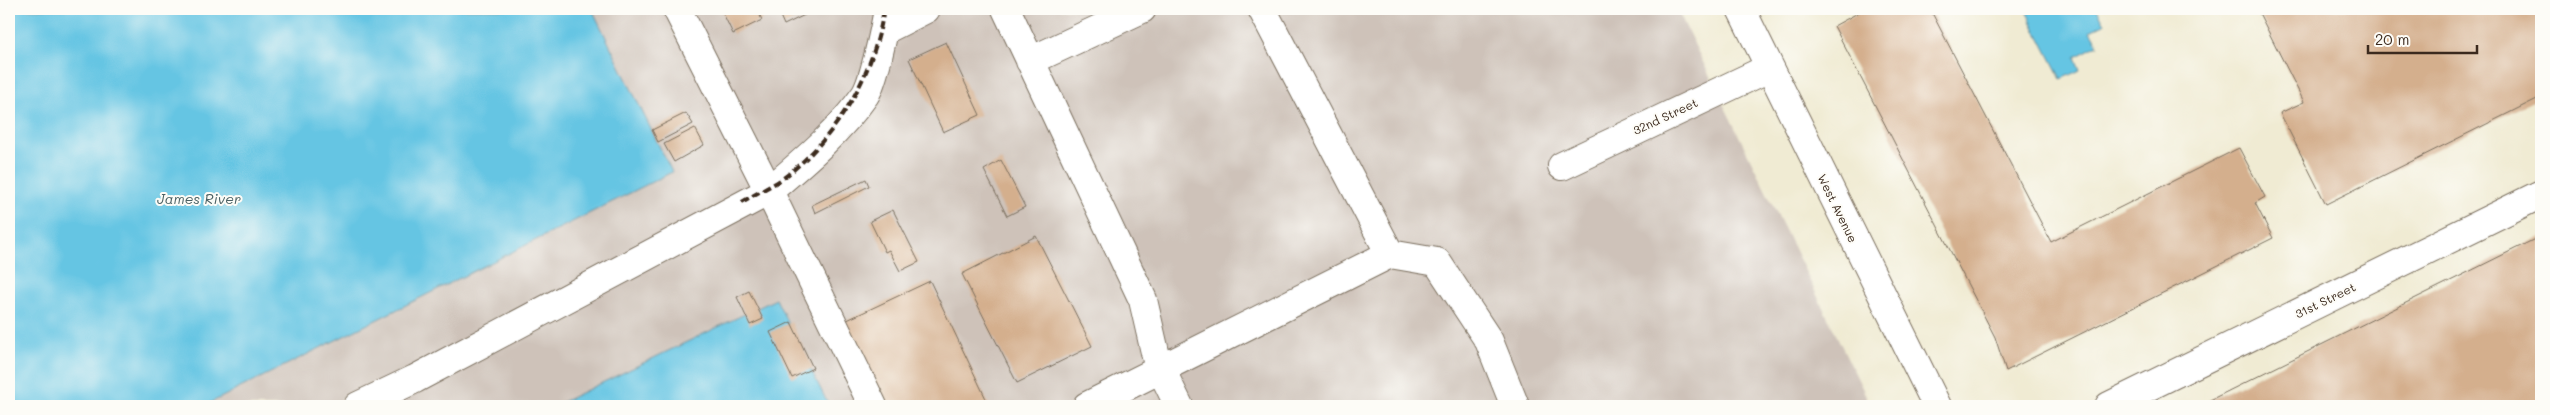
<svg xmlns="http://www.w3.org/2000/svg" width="2550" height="415" font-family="Mali,sans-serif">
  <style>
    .industrial { fill: #cec2b9 }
    .water { fill: #65c5e3; stroke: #507880 }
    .building { fill: #d4af8d }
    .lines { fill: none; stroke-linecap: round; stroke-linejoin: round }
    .minor-casing { stroke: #7a6e5d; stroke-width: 30 }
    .minor { stroke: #fff; stroke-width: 28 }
    .rail { stroke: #3b2a1e; stroke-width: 4; stroke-dasharray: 8 4; stroke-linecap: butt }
    .labels { text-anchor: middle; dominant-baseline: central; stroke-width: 4; stroke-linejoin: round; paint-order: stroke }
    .street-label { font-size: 12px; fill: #3b2a1e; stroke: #fdfcf7 }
    .water-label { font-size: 14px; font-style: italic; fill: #4a6063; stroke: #fdfcf7 }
  </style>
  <rect width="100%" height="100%" fill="#fdfcf7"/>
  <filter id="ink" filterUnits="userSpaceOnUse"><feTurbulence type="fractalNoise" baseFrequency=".02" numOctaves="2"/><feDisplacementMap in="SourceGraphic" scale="10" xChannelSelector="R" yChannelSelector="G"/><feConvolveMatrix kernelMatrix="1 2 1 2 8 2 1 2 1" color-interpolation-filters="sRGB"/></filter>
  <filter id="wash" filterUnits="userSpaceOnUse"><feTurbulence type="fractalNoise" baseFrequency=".0096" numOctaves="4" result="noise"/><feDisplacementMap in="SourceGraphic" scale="20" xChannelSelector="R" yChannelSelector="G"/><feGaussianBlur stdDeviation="1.12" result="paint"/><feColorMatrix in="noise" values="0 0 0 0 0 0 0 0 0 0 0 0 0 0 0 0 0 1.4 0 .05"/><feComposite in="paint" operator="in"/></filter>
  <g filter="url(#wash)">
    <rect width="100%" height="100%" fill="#f0ebd3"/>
    <path class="industrial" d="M9 9H1269L1271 12 1278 9H1677L1871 406H9Z"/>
    <path class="water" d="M9 9H592L672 172 204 406H9Z
      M2025 9H2097L2105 24 2090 31 2098 45 2075 57 2080 70 2061 79Z
      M776 299 829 406H554Z"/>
    <g id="blocks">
      <path class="building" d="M721 9H757L762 20 733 34Z
        M777 9H812L813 11 784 25Z
        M1865 9H1930L2051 242 2239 148 2265 197 2255 203 2273 238 2006 371 1995 337 1834 26Z
        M2257 9H2541V97L2326 204 2280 113 2304 102Z
        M946 42 980 115 943 132 909 59Z
        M686 113 693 124 658 142 652 130Z
        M695 128 704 145 674 162 664 144Z
        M1001 160 1025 207 1007 216 984 170Z
        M866 179 869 186 815 213 812 205Z
        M893 210 919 262 900 271 889 250 885 252 870 221Z
        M1036 236 1092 346 1017 383 962 274Z
        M2541 236V406H2198Z
        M930 281 989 405 985 406H885L845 321Z
        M749 291 763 319 750 325 737 297Z
        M791 322 813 368 792 378 770 332Z"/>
    </g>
  </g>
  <g filter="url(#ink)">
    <use href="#blocks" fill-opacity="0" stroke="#7a6e5d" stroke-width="1"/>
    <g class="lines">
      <g class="minor-casing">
        <path id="minor" d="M677 9 769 191 873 406
          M1006 9 1143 300 1157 361 1179 406
          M1741 9 1937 406
          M885 30 926 9
          M1030 61 1142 9
          M1562 166 1769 68
          M1390 254 1437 262 1489 341 1515 406
          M358 406 415 379 769 191C803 162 839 132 865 95 874 81 885 27 888 9
          M1087 406 1390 254 1262 9
          M2109 406 2541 194"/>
      </g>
      <use href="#minor" class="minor"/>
      <path class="rail" d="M742 202C758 192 777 184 791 172 841 130 874 73 884 9"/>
    </g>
  </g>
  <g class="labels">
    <g class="street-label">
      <text transform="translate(1665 116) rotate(-25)">32nd Street</text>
      <text transform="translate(1838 208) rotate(64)">West Avenue</text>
      <text transform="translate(2325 300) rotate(-26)">31st Street</text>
    </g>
    <g class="water-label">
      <text x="199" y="198">James River</text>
    </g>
  </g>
  <rect width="2550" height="415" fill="none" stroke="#fdfcf7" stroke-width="30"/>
  <path d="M2368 45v8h109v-8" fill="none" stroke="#3b2a1e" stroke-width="2.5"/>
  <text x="2375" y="45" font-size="15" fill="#3b2a1e" stroke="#fdfcf7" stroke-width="4" paint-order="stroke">20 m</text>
</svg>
